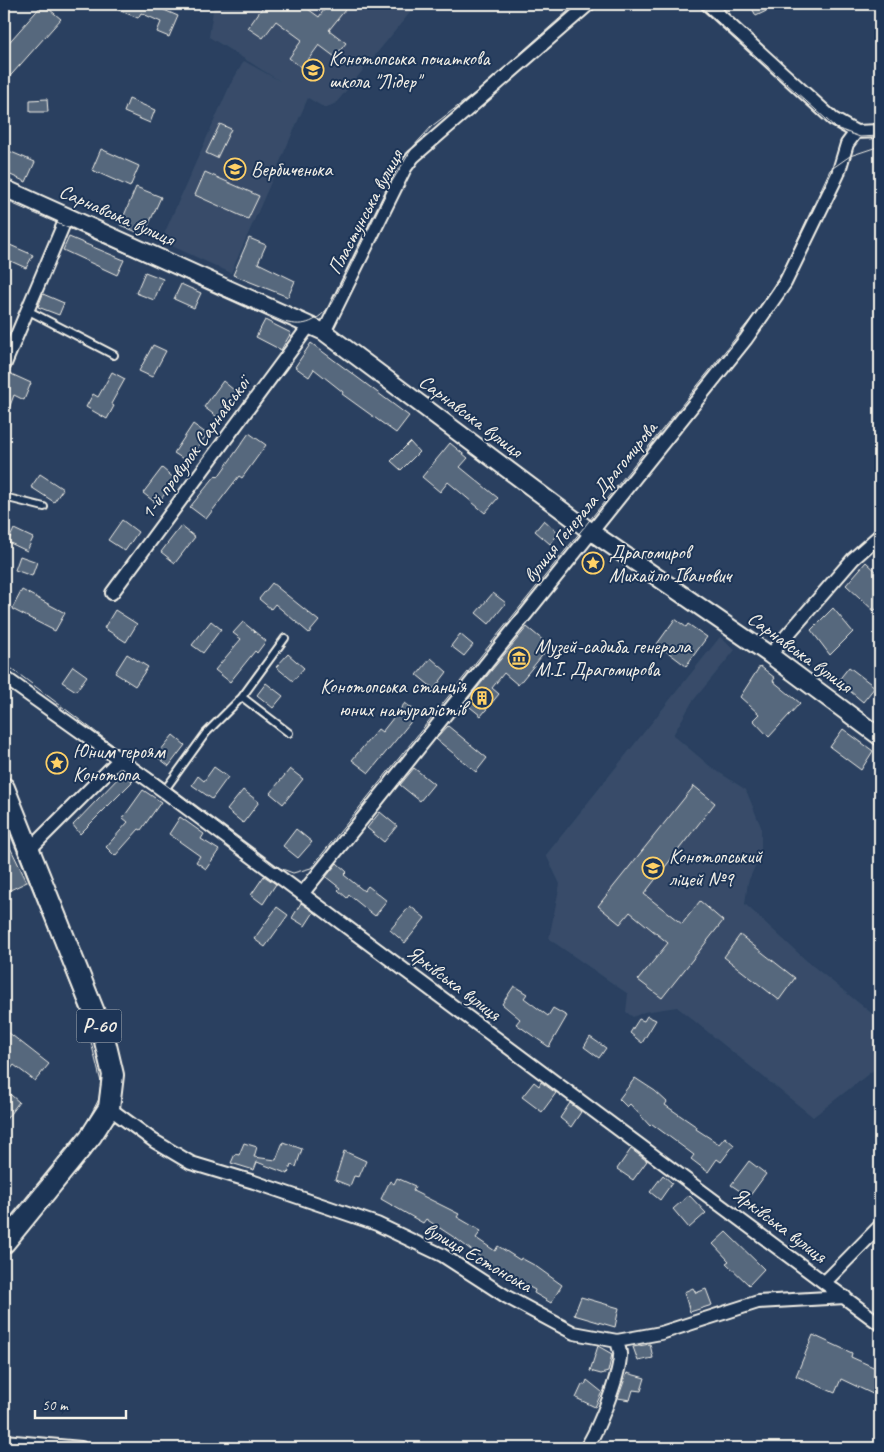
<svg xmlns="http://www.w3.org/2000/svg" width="884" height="1452" font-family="Caveat,sans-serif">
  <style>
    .built { fill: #374c69 }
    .building { fill: #56677d; stroke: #f4f1e8 }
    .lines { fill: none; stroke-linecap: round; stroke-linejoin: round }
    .service-casing { stroke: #f4f1e8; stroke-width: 10 }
    .minor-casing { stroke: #f4f1e8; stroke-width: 16 }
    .tertiary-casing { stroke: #f4f1e8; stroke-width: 20 }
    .primary-casing { stroke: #f4f1e8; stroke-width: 24 }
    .service { stroke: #1d3557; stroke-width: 6 }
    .minor { stroke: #1d3557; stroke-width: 12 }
    .tertiary { stroke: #1d3557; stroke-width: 16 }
    .primary { stroke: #1d3557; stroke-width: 20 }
    .tram { stroke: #f4f1e8; stroke-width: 1 }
    .labels { text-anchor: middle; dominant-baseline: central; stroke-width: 4; stroke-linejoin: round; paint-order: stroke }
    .shield { fill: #1d3557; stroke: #b4b9bc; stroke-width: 1 }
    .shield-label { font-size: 19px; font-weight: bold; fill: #f4f1e8 }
    .poi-label { font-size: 20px; fill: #f4f1e8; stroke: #1d3557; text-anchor: start }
    .street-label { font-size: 20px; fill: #f4f1e8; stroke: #1d3557 }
  </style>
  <rect width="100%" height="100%" fill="#2a4060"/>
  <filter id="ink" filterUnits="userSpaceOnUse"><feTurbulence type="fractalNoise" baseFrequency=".02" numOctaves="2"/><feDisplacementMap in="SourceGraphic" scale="10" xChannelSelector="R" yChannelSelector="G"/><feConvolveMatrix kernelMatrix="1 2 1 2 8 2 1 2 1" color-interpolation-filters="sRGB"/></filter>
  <g filter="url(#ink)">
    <path class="built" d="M214 4H417L336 103 325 108 308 98 231 273 161 241 230 85 244 61 280 81 209 37Z
      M720 637 735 650 692 702 673 735 711 767 746 790 761 827V853L748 882 745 904 808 962 880 1020V1065L813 1117 677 1007 644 1012 633 1017 626 1012 628 994 549 939 560 884 546 855Z"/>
    <path class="building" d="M43 4 61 19 4 83V48Z
      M104 4H150L178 16 169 37 157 32 161 22 141 13 138 18Z
      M265 4H301L319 17 328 4H337L345 10 329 30 346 43 335 57 319 45 302 68 289 58 302 40 276 21 263 38 248 28Z
      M750 4H781L756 16Z
      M47 99 48 112H30V100Z
      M129 99 155 110 150 123 124 112Z
      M220 124 231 129 217 158 206 153Z
      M4 149 35 162 26 182 4 172Z
      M101 149 139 166 130 187 92 170Z
      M205 172 259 196 248 219 195 195Z
      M136 187 161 197 144 235 120 225Z
      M69 237 124 260 117 275 63 250Z
      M249 238 266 245 258 263 295 281 288 297 233 275Z
      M10 245 33 255 26 268 4 258Z
      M145 272 163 279 154 300 136 293Z
      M181 284 201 293 194 308 174 299Z
      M43 294 64 303 59 315 38 307Z
      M265 320 291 333 281 350 256 337Z
      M311 343 409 416 396 433 342 394 343 392 314 369 309 377 295 367Z
      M153 345 166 351 152 377 139 371Z
      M112 372 125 379 111 404 114 406 107 419 86 407 93 394 98 397Z
      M9 373 31 383 24 400 14 395 5 419 4 384Z
      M223 381 240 395 221 420 204 407Z
      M193 424 207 434 188 462 174 453Z
      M249 433 266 445 242 478 239 476 206 519 190 507 216 475 218 477Z
      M410 442 419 452 401 470 391 461Z
      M450 443 468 458 460 467 498 498 485 513 448 482 440 492 422 477Z
      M162 468 176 480 157 504 143 493Z
      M40 474 63 489 54 502 31 487Z
      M122 520 138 532 125 551 108 540Z
      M544 520 559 533 550 544 535 531Z
      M181 526 195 537 175 563 161 552Z
      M14 529 33 538 27 551 8 542Z
      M20 556 37 562 32 576 15 570Z
      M866 562 880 575V605L874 611 846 585Z
      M272 583 319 621 309 633 275 604 271 609 259 599Z
      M22 590 65 613 55 631 12 609Z
      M493 593 506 603 489 624 476 613Z
      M833 608 853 632 830 655 811 630Z
      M115 610 137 624 126 642 104 628Z
      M675 619 686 627 688 624 707 637 686 666 657 644Z
      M211 621 221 629 203 653 192 645Z
      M243 622 266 641 257 653 255 651 230 682 215 670 241 639 233 633Z
      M527 627 550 646 518 685 504 673 492 688 499 694 481 716 465 703Z
      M460 634 473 645 464 656 451 646Z
      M127 654 148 667 135 686 115 673Z
      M288 654 304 668 293 681 276 667Z
      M431 658 447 672 434 689 417 675Z
      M73 666 87 676 76 691 62 682Z
      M760 666 775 678 773 681 800 703 769 737 753 720 759 714 740 697Z
      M849 667 875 687 863 702 838 681Z
      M266 683 283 696 273 708 257 695Z
      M405 703 418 713 369 773 352 760 378 729 382 732Z
      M448 726 487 758 476 772 436 739Z
      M843 729 873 751 861 770 830 747Z
      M173 735 185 745 169 766 156 756Z
      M214 767 228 777 212 799 192 785 198 776 204 781Z
      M414 768 434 784 420 801 400 785Z
      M290 769 303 779 283 804 270 793Z
      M122 774 133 781 80 834 73 825Z
      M694 786 715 803 644 894 682 924 700 901 723 921 662 998 638 980 668 943 630 912 620 924 598 906Z
      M143 790 161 802 141 830 139 829 115 856 106 847 128 822 123 818Z
      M243 790 259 802 243 823 227 810Z
      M380 812 397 826 384 842 367 828Z
      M180 817 204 834 201 839 219 850 206 869 196 862 200 856 169 834Z
      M296 829 312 842 298 858 283 846Z
      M4 835 27 882 4 893Z
      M337 863 347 872 344 875 364 891 368 886 387 901 375 916 349 895 347 898 338 890 340 888 326 877Z
      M264 876 276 884 263 904 251 895Z
      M301 903 314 912 305 926 292 918Z
      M410 906 425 918 405 943 390 930Z
      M277 907 288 915 265 947 254 939Z
      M740 935 795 978 779 1000 724 957Z
      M514 986 527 994 524 998 548 1016 553 1008 567 1016 549 1047 516 1024 520 1019 502 1004Z
      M647 1016 656 1020 642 1043 630 1033 639 1019 644 1021Z
      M4 1029 49 1064 35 1081 14 1065 4 1078Z
      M590 1037 606 1048 599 1058 584 1047Z
      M635 1078 655 1091 667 1102 665 1105 697 1127 696 1129 719 1144 725 1137 734 1145 721 1162 717 1159 708 1172 691 1159 694 1155 652 1124 650 1126 630 1104 627 1107 619 1099Z
      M534 1082 539 1086 541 1082 556 1093 542 1112 522 1097Z
      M4 1089 19 1102 4 1122Z
      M570 1103 581 1112 571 1127 560 1118Z
      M283 1142 302 1149 296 1167 291 1165 288 1174 257 1162 254 1170 231 1163 235 1154 239 1155 244 1143 257 1147 254 1157 276 1160Z
      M631 1149 647 1161 633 1180 617 1169Z
      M344 1151 366 1161 359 1177 354 1176 350 1186 335 1180Z
      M749 1161 766 1174 749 1197 731 1185Z
      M663 1175 672 1183 660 1200 650 1192Z
      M397 1178 415 1186 413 1191 459 1214 457 1217 481 1231 476 1238 495 1251 498 1246 520 1260 521 1258 534 1265 562 1285 551 1303 534 1293 535 1290 487 1265 488 1263 458 1240 426 1219 423 1223 381 1199 390 1181 394 1184Z
      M689 1195 706 1213 689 1228 673 1209Z
      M726 1232 764 1269 749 1285 726 1263 729 1261 713 1244Z
      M693 1288 696 1293 706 1289 712 1305 690 1312 684 1292Z
      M581 1297 619 1308 615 1327 574 1315Z
      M813 1335 852 1353 851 1357 880 1370V1388L877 1396 841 1379 835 1393 796 1376Z
      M650 1344 653 1358 638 1361 633 1347Z
      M598 1346 612 1354 608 1372 601 1374 590 1371Z
      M627 1373 645 1378 641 1391 633 1390 630 1400 618 1398Z
      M587 1380 602 1392 595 1407 576 1398 582 1385H585Z"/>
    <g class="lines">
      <g class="service-casing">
        <path id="service" d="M27 310 114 355
          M4 497 44 507
          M242 697 289 733
          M164 791 206 733 242 697 285 638"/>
      </g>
      <g class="minor-casing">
        <path id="minor" d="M707 4 833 119 856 132
          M324 332 405 168 413 157 589 4
          M4 366 67 216
          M112 593 309 326
          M770 655 853 559 880 535
          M4 677 164 791 880 1324
          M29 850 120 759
          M302 894 746 339 785 283 838 174 847 144 856 132 880 131
          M109 1108 154 1141 191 1163 254 1182 377 1224 442 1255 507 1297 574 1333 617 1341 661 1333 758 1302 845 1297
          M825 1282 880 1226
          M4 1441 81 1448
          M586 1448C598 1430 619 1378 620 1356 621 1352 618 1346 617 1341"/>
      </g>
      <g class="tertiary-casing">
        <path id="tertiary" d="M4 188 324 332 590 531 770 655 880 737"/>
      </g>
      <g class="primary-casing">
        <path id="primary" d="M4 788 104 1037 113 1075 109 1108 91 1136 4 1243"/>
      </g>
      <use href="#service" class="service"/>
      <use href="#minor" class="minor"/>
      <use href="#tertiary" class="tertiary"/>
      <use href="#primary" class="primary"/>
      <path class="tram" d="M698 4 836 128 860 137 880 136
        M4 200 284 322C306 328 317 321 332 304L391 183 413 147 432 126 479 90 576 4
        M4 663 274 866 293 873 311 868 754 315 783 271 830 170 850 156 880 146
        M4 814 87 1026 101 1082 99 1099 81 1133 4 1228"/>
    </g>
  </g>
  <defs>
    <g id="school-ring" transform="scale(1.125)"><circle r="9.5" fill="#1d3557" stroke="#ffd166" stroke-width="1.5"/><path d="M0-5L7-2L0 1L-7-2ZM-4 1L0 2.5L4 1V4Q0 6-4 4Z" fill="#ffd166"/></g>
    <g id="sight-ring" transform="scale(1.125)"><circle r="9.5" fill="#1d3557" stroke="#ffd166" stroke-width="1.5"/><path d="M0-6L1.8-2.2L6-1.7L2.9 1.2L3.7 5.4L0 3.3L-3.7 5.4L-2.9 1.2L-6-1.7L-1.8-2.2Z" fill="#ffd166"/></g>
    <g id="museum-ring" transform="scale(1.125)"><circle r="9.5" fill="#1d3557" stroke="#ffd166" stroke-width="1.5"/><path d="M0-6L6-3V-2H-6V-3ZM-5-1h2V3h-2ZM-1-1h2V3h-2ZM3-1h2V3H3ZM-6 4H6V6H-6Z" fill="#ffd166"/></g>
    <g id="building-ring" transform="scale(1.125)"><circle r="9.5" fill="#1d3557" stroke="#ffd166" stroke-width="1.5"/><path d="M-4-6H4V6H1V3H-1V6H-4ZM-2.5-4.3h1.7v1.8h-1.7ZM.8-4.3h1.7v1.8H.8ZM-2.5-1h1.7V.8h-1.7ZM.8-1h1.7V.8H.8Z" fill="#ffd166"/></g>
  </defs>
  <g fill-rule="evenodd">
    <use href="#school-ring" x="313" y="70"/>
    <use href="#school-ring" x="235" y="169"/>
    <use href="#sight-ring" x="593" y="563"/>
    <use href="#museum-ring" x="519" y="658"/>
    <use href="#building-ring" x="482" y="698"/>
    <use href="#sight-ring" x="57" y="763"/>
    <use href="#school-ring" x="653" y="868"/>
  </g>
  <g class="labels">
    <rect class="shield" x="76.5" y="1009.5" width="45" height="33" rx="4"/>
    <g class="shield-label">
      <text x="99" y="1026">Р-60</text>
    </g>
    <g class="poi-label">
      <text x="329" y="58">Конотопська початкова<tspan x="329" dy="23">школа "Лідер"</tspan></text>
      <text x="251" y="169">Вербиченька</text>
      <text x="609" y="552">Драгомиров<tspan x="609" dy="23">Михайло Іванович</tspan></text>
      <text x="535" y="646">Музей-садиба генерала<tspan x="535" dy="23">М.І. Драгомирова</tspan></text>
      <text x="466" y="686" text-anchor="end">Конотопська станція<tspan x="466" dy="23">юних натуралістів</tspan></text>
      <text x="73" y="751">Юним героям<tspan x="73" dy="23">Конотопа</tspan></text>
      <text x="669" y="856">Конотопський<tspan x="669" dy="23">ліцей №9</tspan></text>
    </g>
    <g class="street-label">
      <text transform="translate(365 212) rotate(-62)">Пластунська вулиця</text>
      <text transform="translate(117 215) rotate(24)">Сарнавська вулиця</text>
      <text transform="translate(471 416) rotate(37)">Сарнавська вулиця</text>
      <text transform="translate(195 448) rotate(-54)">1-й провулок Сарнавської</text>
      <text transform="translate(590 502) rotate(-51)">вулиця Генерала Драгомирова</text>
      <text transform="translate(800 652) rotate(36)">Сарнавська вулиця</text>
      <text transform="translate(454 983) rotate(37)">Ярківська вулиця</text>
      <text transform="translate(780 1225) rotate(37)">Ярківська вулиця</text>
      <text transform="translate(478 1257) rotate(30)">вулиця Естонська</text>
    </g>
  </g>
  <rect width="884" height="1452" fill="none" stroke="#1d3557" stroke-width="20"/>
  <rect x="10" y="10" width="864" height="1432" fill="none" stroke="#f4f1e8" stroke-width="2" filter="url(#ink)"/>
  <path d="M35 1410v8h91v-8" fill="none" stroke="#f4f1e8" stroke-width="2.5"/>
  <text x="42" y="1410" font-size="15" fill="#f4f1e8" stroke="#1d3557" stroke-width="4" paint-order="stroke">50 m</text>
</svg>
